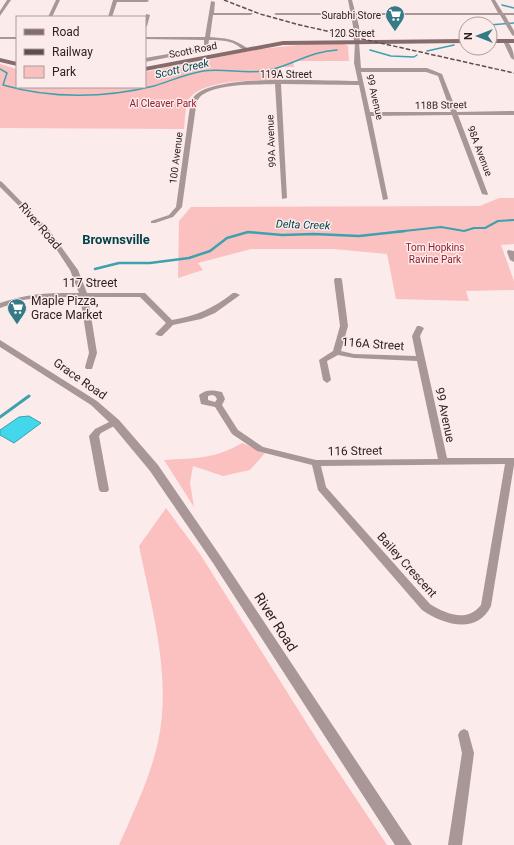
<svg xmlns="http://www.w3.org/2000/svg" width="514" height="845" font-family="Roboto,sans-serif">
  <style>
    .green { fill: #fbc1c0 }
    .water { fill: #42d7ea; stroke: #3da1ae }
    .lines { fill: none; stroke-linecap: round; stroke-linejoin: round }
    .stream-far3 { stroke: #3da1ae; stroke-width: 1.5 }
    .stream-far2 { stroke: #3da1ae; stroke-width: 2 }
    .stream-far1 { stroke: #3da1ae; stroke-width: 2.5 }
    .stream { stroke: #3da1ae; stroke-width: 3 }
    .minor { fill: #a99797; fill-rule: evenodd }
    .tertiary { fill: #a99797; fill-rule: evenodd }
    .secondary { fill: #866d6c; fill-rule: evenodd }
    .rail { stroke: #5e4f4f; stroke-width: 1.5; stroke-dasharray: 4.5 2; stroke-linecap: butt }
    .labels { text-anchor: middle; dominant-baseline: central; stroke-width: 3; stroke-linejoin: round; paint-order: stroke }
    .far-poi-label { font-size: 10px; fill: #312222; stroke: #fcebeb; text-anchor: end }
    .far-street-label { font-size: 10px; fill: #312222; stroke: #fcebeb }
    .far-park-label { font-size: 10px; fill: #951d2f; stroke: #fcebeb }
    .far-water-label { font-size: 11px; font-style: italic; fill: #01464e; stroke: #fcebeb }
    .street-label { font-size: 12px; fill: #312222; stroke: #fcebeb }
    .poi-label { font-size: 12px; fill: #312222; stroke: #fcebeb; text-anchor: start }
    .far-district-label { font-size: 13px; font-weight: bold; fill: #00434b; stroke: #fcebeb }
    .near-street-label { font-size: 14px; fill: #312222; stroke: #fcebeb }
  </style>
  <rect width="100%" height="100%" fill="#fcebeb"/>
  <path class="green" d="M307 44H344L348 46 349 61H293L294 67H278V80C257 80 198 79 188 101 185 109 185 120 184 129L0 128V64L17 69V87H145V72L260 49Z
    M499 198H514V244L501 245 514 281V290L466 291 469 301 396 299 387 254 333 249H251L198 263 203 270 178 278 179 221 191 207 480 206Z
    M242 443 265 453 250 470 223 476 193 466 190 483 194 507 164 460C195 458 215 459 242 443Z
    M166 508 200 554 323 749 387 845H119C134 811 150 778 158 742 172 677 152 610 139 546Z"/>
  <path class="water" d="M29 416 41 423 14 443 0 435V430L19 417Z"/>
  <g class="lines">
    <path class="stream-far3" d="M502 5 514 8
      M490 25 514 23
      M370 50 391 56 414 57 417 55
      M427 51 454 45
      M0 69 7 73 3 85C51 99 106 98 154 86 170 81 186 74 203 71 225 68 249 75 270 70 294 64 312 51 337 50"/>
    <path class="stream-far2" d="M395 232 441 227 464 231 474 228H485L498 221 514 220"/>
    <path class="stream-far1" d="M95 269 119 263H150L189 258 210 251 227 238 248 232 282 235 314 234 359 236 405 231"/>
    <path class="stream" d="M0 417 29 396"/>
    <path class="minor" d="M7 0H11L0 16V11Z
      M56 0H60L52 17H48Z
      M113 0H148L149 1 147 2H117L112 17H108Z
      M491 0H495L503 13H514V15H505L514 31V36L512 35 500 15H276L274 14 276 13H498Z
      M211 1 215 2 214 13H253L251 15H213L210 37C225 38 235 39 247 48V50C241 50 238 45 233 43 225 40 217 40 209 40L208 47 200 51 145 62V58L197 49 204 45V40L145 39V37H205Z
      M146 14 150 15 147 26 145 27Z
      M0 37H17V39H0Z
      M505 40C511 43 514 52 514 60L511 58 503 41Z
      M355 41 359 42 361 68H427L442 74 457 112 514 111V115H458L488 194 487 195 482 194 452 115 371 116 388 199 383 200 359 85 281 84 287 198 282 199 275 84C254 85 220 83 202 95 198 98 197 102 196 106L182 207 173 217 155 223H151V221L169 215 176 207 190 106C191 101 193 96 198 93 226 74 322 81 358 81L354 63ZM361 72H426L438 76 451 112H370Z
      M0 181 2 182 49 230 78 270 87 293H145L172 320C196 316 214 308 233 293H236L240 295 215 313 201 319 173 325 162 336H159L155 334 166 323 140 297H88L97 353 92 369H86L85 367 89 353 80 297H44L23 300 0 308V303C30 293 48 293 79 293L70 270 45 232 0 187Z
      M508 250 514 251V262L510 260 507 252Z
      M335 278H341L342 280 348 326 341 351 354 354 416 356 412 336 417 326H420L424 328 420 336 447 458H514V465L491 606C477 635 444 625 422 610L318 490 312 465 257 451 232 434 215 407 201 404 199 395C206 389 213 390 222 392L225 399 222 405 238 430 263 447 316 460 438 459 417 361 354 358 338 355 327 361 331 380 327 383 323 380 319 360 333 351 340 326 334 280ZM212 395 215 396 217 399 215 402 208 400V396ZM505 464 481 605C467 623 446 614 430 604L326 487 321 466Z
      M115 419 119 422 118 424 101 433 99 436 109 490 107 492H101L99 490 89 436 95 429Z
      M464 729 468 731 474 753 462 845H448L462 753 458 735 460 731Z"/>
    <path class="tertiary" d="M348 0H352L359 26 360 42 357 44 354 42 353 26Z
      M0 340 97 401 119 420 158 465 221 557 412 845H395L213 563 150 471 111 424 91 405 0 347Z"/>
    <path class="secondary" d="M466 39V43L283 45 145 71V67L283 41Z
      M490 39H514V43H490Z
      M0 58 17 62V66L0 62Z"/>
    <path class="rail" d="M224 0 260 14 300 25 514 73"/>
  </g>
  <defs>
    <g id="supermarket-pin" transform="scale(1)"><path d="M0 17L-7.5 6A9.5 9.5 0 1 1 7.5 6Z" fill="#347b85" stroke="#fcebeb"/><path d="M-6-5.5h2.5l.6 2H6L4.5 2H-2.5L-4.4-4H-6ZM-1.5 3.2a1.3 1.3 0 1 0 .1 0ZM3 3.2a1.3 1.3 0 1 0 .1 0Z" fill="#fff"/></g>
  </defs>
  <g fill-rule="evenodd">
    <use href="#supermarket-pin" x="395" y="15"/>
    <use href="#supermarket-pin" x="17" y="308"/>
  </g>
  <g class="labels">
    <g class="far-poi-label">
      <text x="381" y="15">Surabhi Store</text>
    </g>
    <g class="far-street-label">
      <text x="352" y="33">120 Street</text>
      <text transform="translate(193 50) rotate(-11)">Scott Road</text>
      <text x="286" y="74">119A Street</text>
      <text transform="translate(375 97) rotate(77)">99 Avenue</text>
      <text transform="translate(441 105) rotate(-1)">118B Street</text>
      <text transform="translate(271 141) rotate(-93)">99A Avenue</text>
      <text transform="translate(480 151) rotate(69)">98A Avenue</text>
      <text transform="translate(176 158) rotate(-83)">100 Avenue</text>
    </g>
    <g class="far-park-label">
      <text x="163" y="103">Al Cleaver Park</text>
      <text x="435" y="247">Tom Hopkins<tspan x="435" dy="12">Ravine Park</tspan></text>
    </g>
    <g class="far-water-label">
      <text transform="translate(182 69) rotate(-13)">Scott Creek</text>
      <text transform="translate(303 225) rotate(2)">Delta Creek</text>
    </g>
    <g class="street-label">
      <text transform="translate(40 226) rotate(49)">River Road</text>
      <text x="90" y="283">117 Street</text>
      <text transform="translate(373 344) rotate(4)">116A Street</text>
      <text transform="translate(80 379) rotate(35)">Grace Road</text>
      <text transform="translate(445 415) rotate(78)">99 Avenue</text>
      <text transform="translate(355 451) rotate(-1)">116 Street</text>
      <text transform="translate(407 565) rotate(48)">Bailey Crescent</text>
    </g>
    <g class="poi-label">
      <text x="31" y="301">Maple Pizza,<tspan x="31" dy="14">Grace Market</tspan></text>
    </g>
    <g class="far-district-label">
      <text x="116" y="239">Brownsville</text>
    </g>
    <g class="near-street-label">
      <text transform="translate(276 622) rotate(57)">River Road</text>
    </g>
  </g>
  <rect x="16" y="16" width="130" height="72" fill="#fcebeb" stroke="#ab9b9b"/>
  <rect x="24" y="29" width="20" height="6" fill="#866d6c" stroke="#ab9b9b"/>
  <text x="52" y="36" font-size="12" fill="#312222">Road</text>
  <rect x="24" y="49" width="20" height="6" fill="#5e4f4f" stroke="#ab9b9b"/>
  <text x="52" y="56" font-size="12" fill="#312222">Railway</text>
  <rect x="24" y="66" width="20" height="12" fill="#fbc1c0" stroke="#ab9b9b"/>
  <text x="52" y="76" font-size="12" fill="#312222">Park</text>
  <g transform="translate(478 36) rotate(270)"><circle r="19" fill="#fcebeb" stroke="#ab9b9b"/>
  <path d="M0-3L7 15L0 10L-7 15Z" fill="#347b85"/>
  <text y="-6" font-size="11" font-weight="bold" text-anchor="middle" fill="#312222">N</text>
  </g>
</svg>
